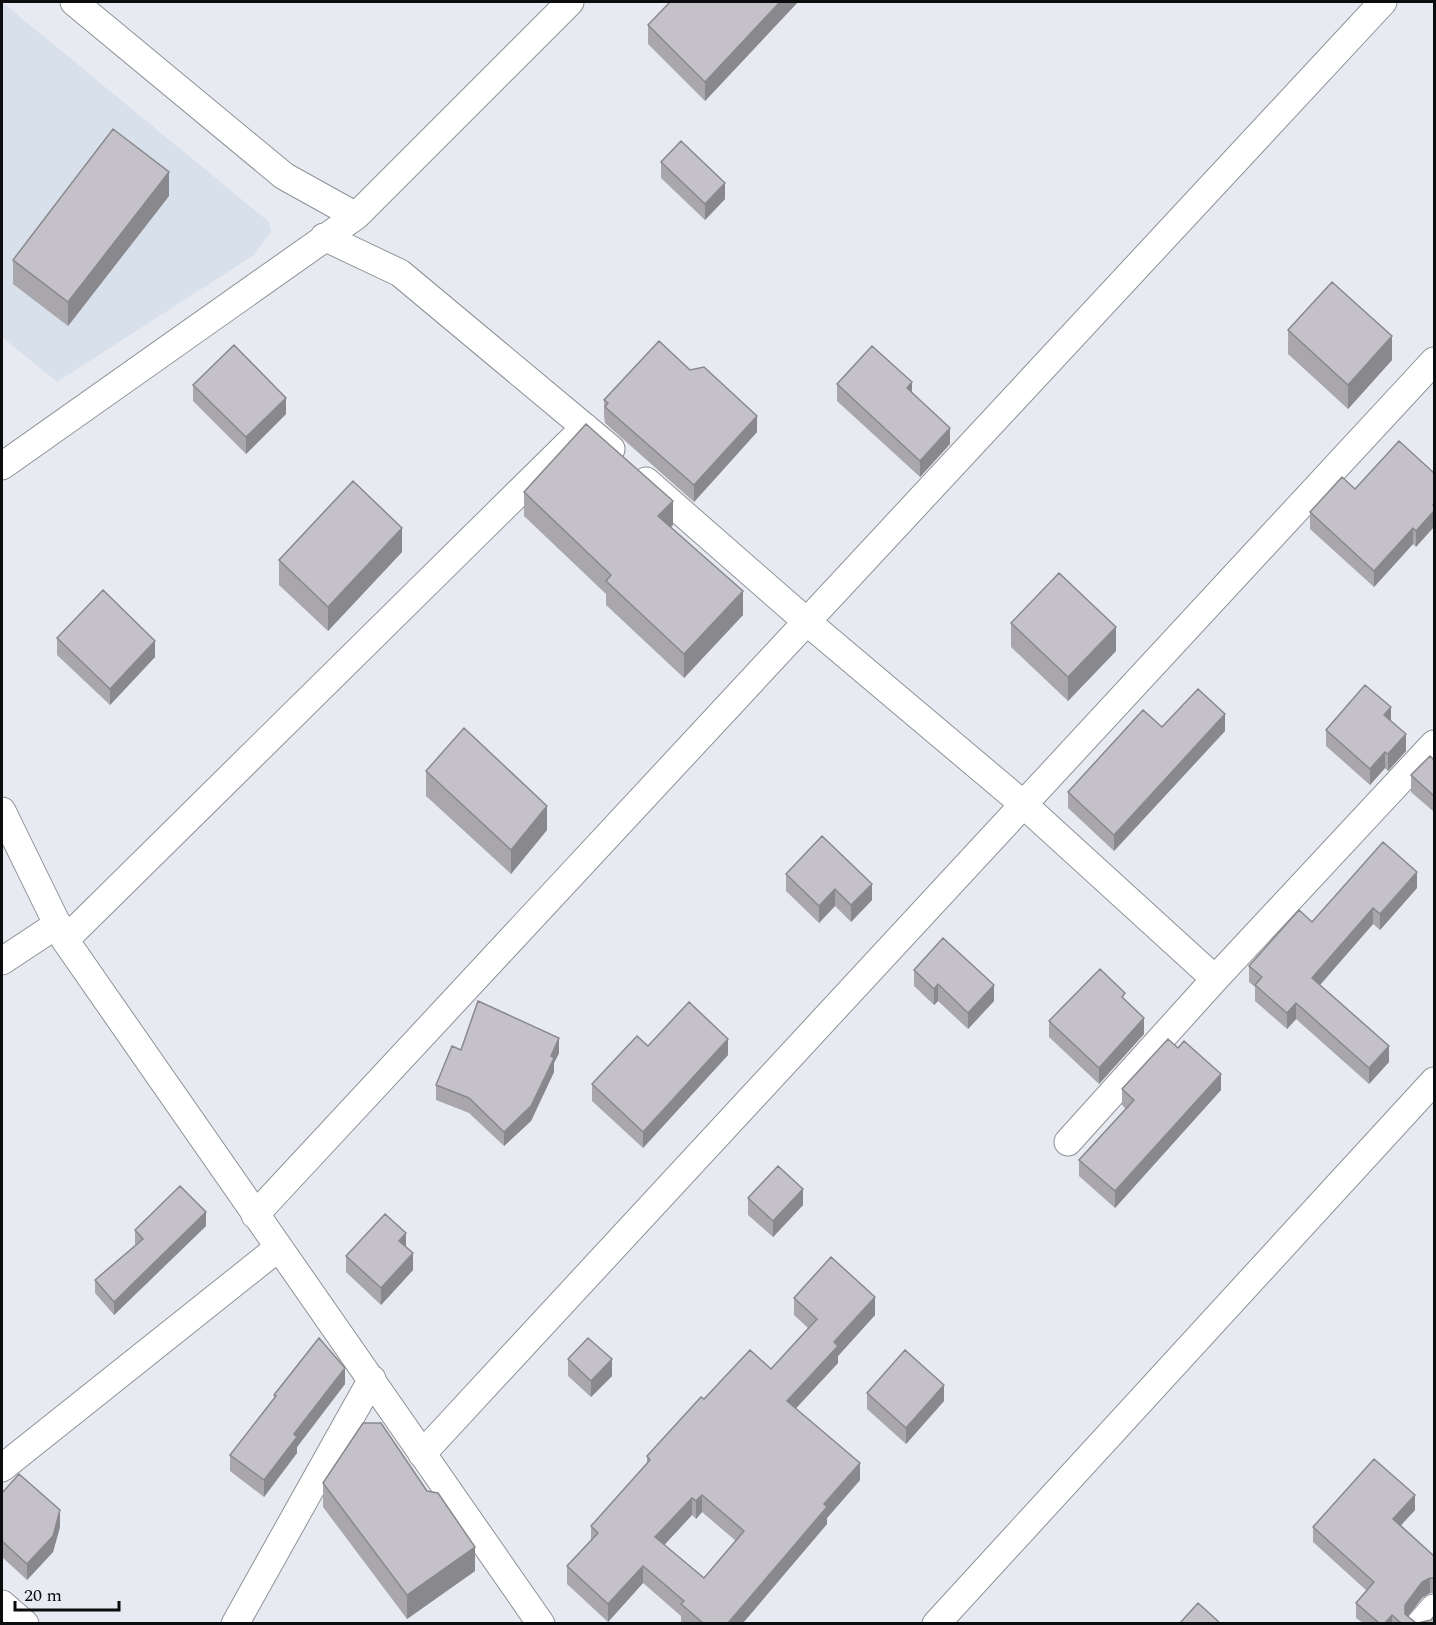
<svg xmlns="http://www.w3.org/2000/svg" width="1436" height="1625" font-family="Spectral,serif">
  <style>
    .built { fill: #d8e0ec }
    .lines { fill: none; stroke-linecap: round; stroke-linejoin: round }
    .minor-casing { stroke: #8e9297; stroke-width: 29 }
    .minor { stroke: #fff; stroke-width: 27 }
    .wall { fill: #a9a7ac; fill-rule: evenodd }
    .shaded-wall { fill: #89888c }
    .building { fill: #c4c2c8; stroke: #89888c; stroke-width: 1.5; fill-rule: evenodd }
  </style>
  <rect width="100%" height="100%" fill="#e7ebf1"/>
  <path class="built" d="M2 2 269 222 271 231 254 255 57 382 2 337Z"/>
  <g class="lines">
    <g class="minor-casing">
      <path id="minor" d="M74 2 284 176 356 216
        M324 237 400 273 611 449
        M2 466 356 216 570 2
        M646 481 806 621 1023 804 1215 979
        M2 811 65 940 541 1624
        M65 940 585 427
        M2 961 58 924
        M1068 1142 1215 979 1434 744
        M255 1215 1383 2
        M422 1454 1434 361
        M2 1468 278 1248
        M2 1604 25 1624
        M235 1624 372 1379
        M936 1624 1434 1081
        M1420 1624 1434 1608"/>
    </g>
    <use href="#minor" class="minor"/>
  </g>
  <path class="wall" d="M670 2H798L705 101 648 44V25Z
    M661 162 725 199 705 220 661 178Z
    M169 196 68 326 13 284V260Z
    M1288 330 1392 360 1348 409 1288 354Z
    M690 370 757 432 694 502 605 423 604 416V400Z
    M837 384 912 392 950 444 920 477 837 401Z
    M193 385 286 414 246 454 193 401Z
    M1434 473 1416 547 1413 544 1374 587 1310 529V512L1355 489Z
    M524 492 673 525 670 527 743 615 684 678 606 605V594L524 516Z
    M402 552 328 631 279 585V560Z
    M1011 623 1116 651 1068 701 1011 647Z
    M57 638 155 657 110 705 57 655Z
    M1391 721 1406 751 1388 771 1385 768 1370 785 1326 746V730Z
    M1162 727 1225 731 1114 851 1068 808V792Z
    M1434 760V812L1411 792V775Z
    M426 771 547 830 511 874 426 796Z
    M786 874 872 900 851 922 835 906 819 923 786 891Z
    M1417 888 1380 930 1373 924 1320 985 1389 1062 1369 1084 1296 1019 1287 1029 1255 1001V987L1249 982V966L1312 922Z
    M914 970 994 1001 968 1029 938 1001 934 1005 914 986Z
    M1125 1001 1144 1034 1099 1084 1049 1037V1021Z
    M648 1046 728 1055 643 1148 592 1101V1084Z
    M461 1050 559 1053 554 1063V1072L531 1121 504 1146 469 1113 436 1100V1085Z
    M1122 1089 1221 1090 1115 1208 1079 1176V1160L1126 1109 1122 1105Z
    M748 1198 803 1205 773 1237 748 1215Z
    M206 1226 114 1315 95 1293V1280L136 1245 135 1244V1230Z
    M406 1247 413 1270 381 1305 346 1272V1256Z
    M794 1298 875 1315 838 1356V1363L796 1408 860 1480 827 1518V1524L743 1623H683L681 1622V1616L643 1583 608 1622 567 1584V1566L591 1541V1526L647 1464V1456L704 1399 771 1369 808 1328 794 1315ZM702 1512 736 1541 704 1578 664 1545 692 1515 696 1519Z
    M568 1359 612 1376 591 1397 568 1376Z
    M345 1384 297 1447V1453L264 1497 230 1471V1455L274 1398V1395Z
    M867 1393 944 1401 906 1444 867 1409Z
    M323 1483 427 1491 475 1571 407 1619 323 1507Z
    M2 1493 60 1527 53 1552 27 1580 2 1557Z
    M1415 1510 1401 1525 1434 1556V1593H1430L1422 1598 1408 1617 1416 1623H1363L1356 1618V1603L1367 1591 1313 1542V1527Z"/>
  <path class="shaded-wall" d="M780 2H798L705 101V82Z
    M169 172V196L68 326V302Z
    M725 183V199L705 220V204Z
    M1392 336V360L1348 409V385Z
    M912 382V399L907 388Z
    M286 398V414L246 454V437Z
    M757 416V432L694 502V485Z
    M950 428V444L920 477V461Z
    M673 501V525L658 540V516Z
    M1434 504V527L1416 547V531Z
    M402 528V552L328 631V607Z
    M1413 528V544L1374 587V571Z
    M743 591V615L684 678V654Z
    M1116 627V651L1068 701V677Z
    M155 641V657L110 705V689Z
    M1391 707V723L1384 715Z
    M1225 714V731L1114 851V835Z
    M1406 734V751L1388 771V754Z
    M1385 752V768L1370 785V769Z
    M547 806V830L511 874V850Z
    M1417 872V888L1380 930V914Z
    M872 884V900L851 922V905Z
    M835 889V906L819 923V906Z
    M1373 908V924L1312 994V978Z
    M938 984V1001L934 1005V989Z
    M994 985V1001L968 1029V1013Z
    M1296 1003V1019L1287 1029V1013Z
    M1144 1018V1034L1099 1084V1068Z
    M559 1038V1053L554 1063V1072L531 1121 504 1146V1132L551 1056Z
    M728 1039V1055L643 1148V1132Z
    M1389 1046V1062L1369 1084V1068Z
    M1221 1074V1090L1115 1208V1191Z
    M803 1189V1205L773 1237V1221Z
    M206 1212V1226L114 1315V1302Z
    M406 1233V1249L399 1241Z
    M413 1253V1270L381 1305V1288Z
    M875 1297V1315L838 1356V1363L787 1418V1401L834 1342Z
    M612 1359V1376L591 1397V1381Z
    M345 1368V1384L297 1447V1453L264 1497V1480L294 1434Z
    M944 1385V1401L906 1444V1428Z
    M860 1463V1480L827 1518V1524L743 1623H728L824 1504Z
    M702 1495V1512L696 1519V1501Z
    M1415 1495V1510L1393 1534V1519Z
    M692 1498V1515L655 1555V1537Z
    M60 1510V1527L53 1552 27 1580V1564Z
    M475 1547V1571L407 1619V1595Z
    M643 1566V1583L608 1622V1604Z
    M1430 1578V1593L1422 1598 1405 1620V1605L1422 1582Z
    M1392 1615V1623H1385Z"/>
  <path class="building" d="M670 2H780L705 82 648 25Z
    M113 129 169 172 68 302 13 260Z
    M681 141 725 183 705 204 661 162Z
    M1332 282 1392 336 1348 385 1288 330Z
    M659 341 690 370 704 367 757 416 694 485 605 407 608 403 604 400Z
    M234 345 286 398 246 437 193 385Z
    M872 346 912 382 907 388 950 428 920 461 837 384Z
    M586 424 673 501 658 516 743 591 684 654 606 581 611 575 524 492Z
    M1399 441 1434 473V504L1433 505 1434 506V511L1416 531 1413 528 1374 571 1310 512 1342 477 1355 489Z
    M353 481 402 528 328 607 279 560Z
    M1059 573 1116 627 1068 677 1011 623Z
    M103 590 155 641 110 689 57 638Z
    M1365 685 1391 707 1384 715 1406 734 1388 754 1385 752 1370 769 1326 730Z
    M1198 689 1225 714 1114 835 1068 792 1143 710 1162 727Z
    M464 728 547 806 511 850 426 771Z
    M1430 756 1434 760V796L1411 775Z
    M822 836 872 884 851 905 835 889 819 906 786 874Z
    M1383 842 1417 872 1380 914 1373 908 1312 978 1389 1046 1369 1068 1296 1003 1287 1013 1255 985 1262 977 1249 966 1299 910 1312 922Z
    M943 938 994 985 968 1013 938 984 934 989 914 970Z
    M1100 969 1125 993 1122 997 1144 1018 1099 1068 1049 1021Z
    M478 1001 559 1038 551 1056 554 1058 531 1106 504 1132 469 1098 436 1085 452 1046 461 1050Z
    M689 1002 728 1039 643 1132 592 1084 637 1036 648 1046Z
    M1168 1039 1178 1048 1184 1041 1221 1074 1115 1191 1079 1160 1134 1100 1122 1089Z
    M778 1166 803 1189 773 1221 748 1198Z
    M180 1186 206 1212 114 1302 95 1280 143 1239 135 1230Z
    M385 1214 406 1233 399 1241 413 1253 381 1288 346 1256Z
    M831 1257 875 1297 834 1342 838 1346 787 1401 860 1463 824 1504 827 1507 728 1623H703L681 1604 684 1601 643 1566 608 1604 567 1566 598 1533 591 1526 650 1460 647 1456 701 1397 704 1399 750 1350 771 1369 817 1319 794 1298ZM702 1495 744 1531 704 1578 655 1537 692 1498 696 1501Z
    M319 1338 345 1368 294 1434 297 1437 264 1480 230 1455 276 1396 274 1395Z
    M588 1338 612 1359 591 1381 568 1359Z
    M905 1350 944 1385 906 1428 867 1393Z
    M363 1423H381L427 1491 438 1493 475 1547 407 1595 323 1483Z
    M1374 1459 1415 1495 1393 1519 1434 1556V1578H1430L1422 1582 1405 1605V1614L1416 1623H1401L1392 1615 1385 1623H1379L1356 1603 1374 1582 1313 1527Z
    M19 1474 60 1510 53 1536 27 1564 2 1541V1493Z
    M1198 1603 1220 1623H1180Z
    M1434 1616V1623H1418L1431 1620Z"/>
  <rect width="1436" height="1625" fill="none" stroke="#0a0c0e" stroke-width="6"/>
  <path d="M15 1601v9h104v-9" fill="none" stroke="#0a0c0e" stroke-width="3"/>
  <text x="24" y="1601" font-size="18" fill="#0a0c0e" stroke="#e7ebf1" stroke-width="4.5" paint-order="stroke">20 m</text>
</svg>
